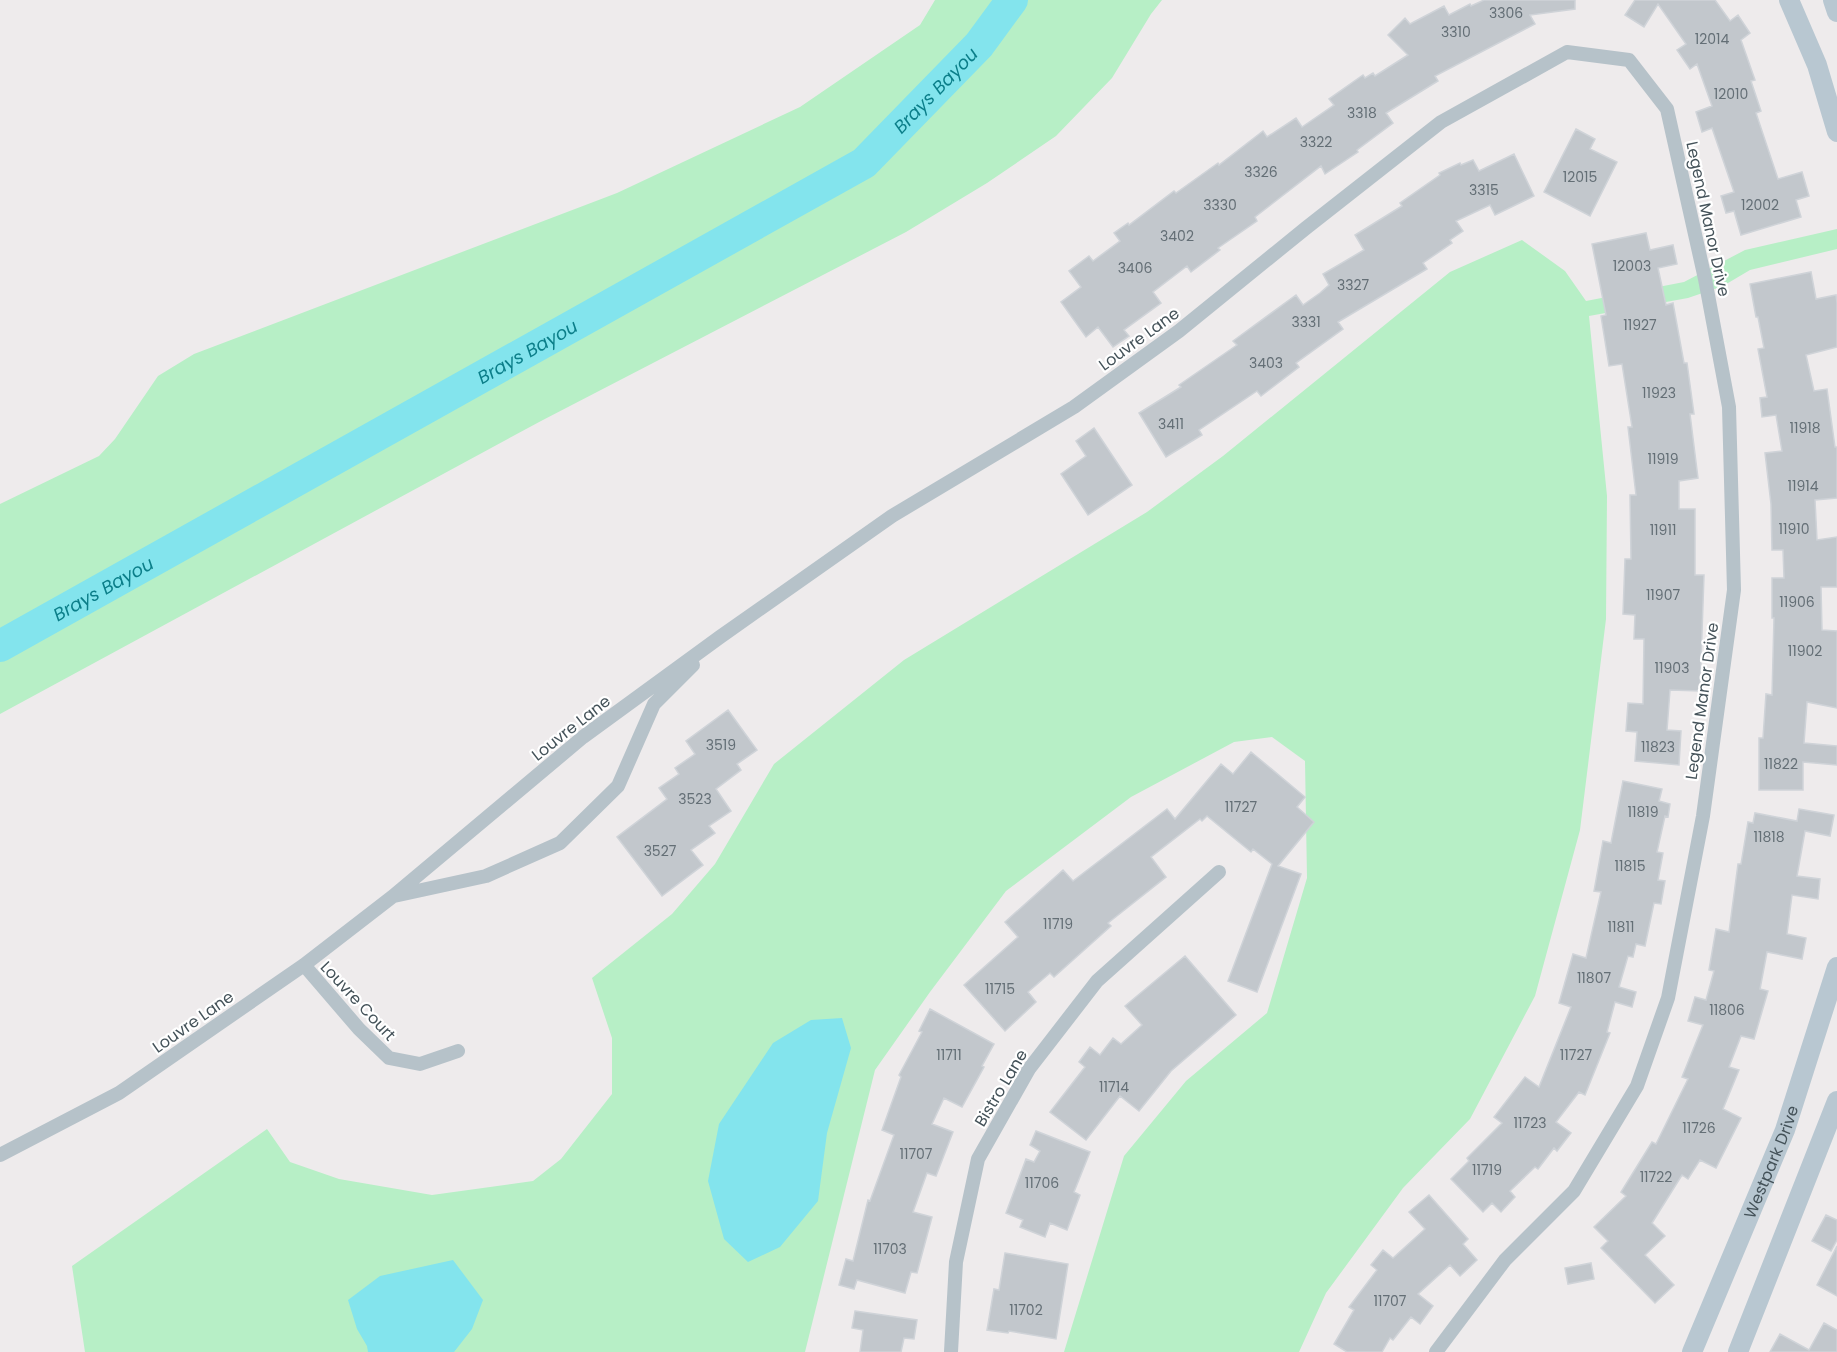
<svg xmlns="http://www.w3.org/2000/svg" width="1837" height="1352" font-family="Poppins,sans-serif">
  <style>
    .green { fill: #b7efc6 }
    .water { fill: #83e4ed }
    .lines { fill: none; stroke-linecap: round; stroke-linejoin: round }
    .river { stroke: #83e4ed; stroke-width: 32 }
    .building { fill: #c2c7cc; stroke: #cfd3d8; stroke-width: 1.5 }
    .street { stroke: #b6c2c9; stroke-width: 14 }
    .secondary { stroke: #b8c7d1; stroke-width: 20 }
    .labels { text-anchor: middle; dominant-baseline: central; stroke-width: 4.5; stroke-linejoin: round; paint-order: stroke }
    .number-label { font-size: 14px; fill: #646f76 }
    .street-label { font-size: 16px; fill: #445259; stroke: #fff }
    .water-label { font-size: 18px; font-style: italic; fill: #0b7e89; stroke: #fff }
  </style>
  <rect width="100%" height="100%" fill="#eeebec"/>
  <path class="green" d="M935 0H1162L1151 14 1112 78 1056 136 987 183 906 232 541 421 0 714V504L99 456 115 439 158 376 194 354 617 193 800 107 920 25Z
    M1837 229V249L1750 270 1723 286 1688 298 1589 316 1607 496 1606 619 1580 830 1535 996 1470 1119 1403 1188 1326 1293 1299 1352H1064L1124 1156 1186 1081 1267 1013 1307 878 1305 761 1272 737 1234 742 1131 797 1006 891 930 992 875 1070 805 1352H85L72 1266 267 1129 290 1162 339 1179 432 1195 533 1181 561 1159 612 1094V1038L592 978 672 914 715 864 774 764 904 660 1147 512 1223 456 1450 272 1522 240 1565 271 1586 301 1684 282 1745 250Z"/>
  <path class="water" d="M842 1018 851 1048 827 1133 818 1201 780 1247 748 1262 724 1239 708 1181 719 1124 773 1043 811 1020Z
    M453 1260 483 1300 472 1329 454 1352H368L367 1346 357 1329 348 1300 380 1276Z"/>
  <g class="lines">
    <path class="river" id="s1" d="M0 646 864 163 979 45 1012 0"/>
  </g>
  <path class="building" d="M1484 0H1575V9L1530 15 1535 24 1435 76 1438 81 1386 113 1393 123 1357 150 1358 152 1325 174 1321 166 1255 217 1257 221 1218 248 1220 250 1191 272 1187 266 1153 292 1161 303 1124 330 1129 336 1113 347 1098 327 1086 337 1061 302 1081 287 1069 271 1089 256 1093 261 1120 241 1114 233 1128 223 1129 225 1174 191 1176 193 1218 163 1219 165 1263 131 1267 137 1296 118 1302 127 1334 105 1329 99 1363 75 1365 78 1373 73 1375 76 1408 55 1388 35 1405 18 1410 24 1444 6 1449 15 1470 4 1471 6Z
    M1635 0H1715L1730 21 1738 15 1750 33 1741 40 1755 80 1751 81 1761 111 1756 113 1778 179 1802 172 1809 196 1796 200 1801 217 1741 235 1734 211 1726 213 1721 196 1734 192 1712 128 1702 132 1696 112 1712 106 1697 64 1690 69 1677 50 1686 44 1658 4 1644 27 1625 15Z
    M1576 129 1595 139 1590 149 1617 162 1590 216 1544 192Z
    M1514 154 1534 196 1495 215 1490 205 1456 221 1463 231 1450 240 1452 243 1423 263 1427 269 1338 322 1343 329 1296 363 1299 367 1261 396 1257 391 1199 430 1202 435 1166 457 1139 413 1181 387 1179 385 1237 345 1233 341 1296 295 1303 305 1320 293 1329 285 1323 274 1364 250 1355 235 1402 206 1400 203 1440 175 1439 173 1460 163 1461 165 1473 160 1479 171Z
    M1646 233 1650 250 1673 245 1677 264 1658 268 1666 305 1673 303 1684 363H1687L1694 414H1690L1698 478 1679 481V509H1695V575H1704L1700 691 1670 690 1667 730 1681 731 1679 765 1635 761 1637 732 1626 731 1628 703 1643 704 1644 639H1634L1635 615 1623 614 1625 559H1631L1630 495H1636L1628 427H1632L1622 364 1609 366 1601 316 1606 315 1592 244Z
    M1811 272 1816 299 1836 295 1837 303V347L1806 355 1814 391 1827 389 1835 447H1837V498L1815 500 1817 540 1837 537V587H1821L1822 630 1837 631V708L1807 702 1804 743 1837 746V765L1803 762V790H1759V738H1763L1766 694 1772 695 1774 618H1772V578H1784L1783 550H1772L1771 504 1765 453 1782 451 1776 415 1762 417 1760 398 1767 397 1758 349 1764 348 1758 317H1756L1750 284Z
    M1094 428 1132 485 1088 515 1061 474 1086 456 1076 441Z
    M728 710 757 750 737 764 741 770 716 789 731 811 709 826 715 833 691 850 703 865 662 896 617 837 667 799 659 788 679 774 675 768 695 754 686 741Z
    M1251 752 1305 797 1297 807 1314 822 1278 866 1301 874 1257 992 1228 981 1272 864 1253 849 1251 852 1207 816 1202 821 1200 819 1151 857 1166 877 1108 923 1111 926 1054 977 1050 973 1028 992 1036 1002 1005 1031 964 985 1018 937 1005 922 1063 870 1073 881 1167 809 1175 819 1221 764 1233 774Z
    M1623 781 1662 789 1659 801 1670 804 1668 817 1665 816 1657 852 1663 853 1658 880 1665 881 1661 904 1654 903 1645 946 1636 944 1633 957 1628 956 1619 987 1636 992 1632 1007 1615 1002 1607 1032 1610 1033 1585 1095 1579 1092 1556 1122 1571 1133 1557 1151 1554 1148 1538 1169 1535 1167 1510 1191 1515 1197 1501 1212 1492 1203 1483 1212 1451 1179 1469 1161 1467 1158 1502 1123 1494 1117 1525 1077 1539 1087 1571 1007 1559 1003 1573 954 1586 958 1601 892 1594 891 1603 841 1611 843Z
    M1799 809 1834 815 1830 836 1805 831 1797 876 1820 879 1818 899 1792 895 1787 934 1806 938 1802 959 1767 952 1760 989 1768 991 1754 1039 1741 1036 1729 1067 1739 1070 1723 1109 1741 1118 1716 1168 1700 1160 1688 1179 1682 1175 1652 1223 1665 1236 1645 1255 1674 1285 1655 1303 1601 1248 1608 1241 1594 1227 1626 1196 1621 1192 1652 1142 1656 1144 1688 1079 1682 1077 1703 1025 1688 1021 1695 997 1706 1000 1714 971 1709 970 1716 929 1729 932 1738 864H1741L1748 822 1753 823 1755 813 1797 821Z
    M1185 956 1236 1015 1171 1071 1139 1111 1120 1096 1086 1140 1050 1112 1085 1067 1079 1062 1090 1047 1100 1055 1113 1038 1121 1044 1142 1025 1125 1006Z
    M930 1009 994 1044 982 1066 984 1067 962 1107 944 1098 932 1124 953 1132 936 1176 927 1173 913 1212 932 1217 917 1273 911 1272 905 1293 857 1280 854 1289 839 1285 846 1259 853 1261 868 1200 870 1201 894 1135 882 1130 901 1077 899 1075 922 1032 919 1031Z
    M1036 1131 1090 1152 1074 1192 1080 1195 1067 1230 1050 1223 1045 1237 1020 1227 1023 1220 1006 1213 1026 1159 1034 1162 1040 1151 1030 1145Z
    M1429 1195 1468 1239 1463 1244 1477 1260 1460 1276 1450 1265 1418 1294 1433 1306 1420 1324 1411 1317 1393 1340 1390 1338 1382 1352H1347L1334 1344 1354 1310 1349 1307 1377 1270 1371 1265 1383 1250 1393 1258 1425 1229 1409 1212Z
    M1826 1215 1837 1220V1240L1831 1251 1812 1241Z
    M1837 1246V1296L1817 1285Z
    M1005 1253 1068 1264 1056 1339 1009 1331 1008 1333 987 1330 994 1289 999 1290Z
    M1591 1263 1594 1279 1568 1284 1565 1268Z
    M855 1311 917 1320 914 1339 904 1338 901 1352H860L863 1330 852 1328Z
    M1824 1323 1837 1330V1352H1770L1780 1334 1809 1350Z"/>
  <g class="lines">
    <path class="street" d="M394 896 486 876 560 843 618 786 654 704 693 665
      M304 965 359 1029 389 1058 420 1064 458 1051
      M0 1155 119 1093 304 965 392 897 583 737 720 637 892 516 1074 407 1179 331 1306 228 1441 122 1567 52 1629 60 1667 109 1705 279 1729 407 1734 590 1703 816 1668 998 1637 1086 1574 1191 1505 1260 1436 1352
      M951 1352 956 1262 978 1159 1029 1069 1097 981 1219 872"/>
    <g class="secondary">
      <path d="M1789 0 1817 65 1837 132"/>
      <path d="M1833 0 1837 12"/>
      <path id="s2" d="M1692 1352 1785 1130 1837 967"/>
      <path d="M1738 1352 1837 1101"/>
    </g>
  </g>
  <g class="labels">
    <g class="number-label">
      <text x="1506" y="13">3306</text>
      <text x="1456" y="32">3310</text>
      <text x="1712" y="39">12014</text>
      <text x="1731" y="94">12010</text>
      <text x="1362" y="113">3318</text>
      <text x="1316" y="142">3322</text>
      <text x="1261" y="172">3326</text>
      <text x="1580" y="177">12015</text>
      <text x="1484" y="190">3315</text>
      <text x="1220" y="205">3330</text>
      <text x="1760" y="205">12002</text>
      <text x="1177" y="236">3402</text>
      <text x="1632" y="266">12003</text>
      <text x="1135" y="268">3406</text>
      <text x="1353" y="285">3327</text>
      <text x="1306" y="322">3331</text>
      <text x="1640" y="325">11927</text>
      <text x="1266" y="363">3403</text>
      <text x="1659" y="393">11923</text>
      <text x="1171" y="424">3411</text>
      <text x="1805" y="428">11918</text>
      <text x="1663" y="459">11919</text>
      <text x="1803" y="486">11914</text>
      <text x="1794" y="529">11910</text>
      <text x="1663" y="530">11911</text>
      <text x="1663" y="595">11907</text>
      <text x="1797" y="602">11906</text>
      <text x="1805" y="651">11902</text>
      <text x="1672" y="668">11903</text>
      <text x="721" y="745">3519</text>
      <text x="1658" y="747">11823</text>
      <text x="1781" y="764">11822</text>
      <text x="695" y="799">3523</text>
      <text x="1241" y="807">11727</text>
      <text x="1643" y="812">11819</text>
      <text x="1769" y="837">11818</text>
      <text x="660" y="851">3527</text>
      <text x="1630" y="866">11815</text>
      <text x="1058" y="924">11719</text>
      <text x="1621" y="927">11811</text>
      <text x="1594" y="978">11807</text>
      <text x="1000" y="989">11715</text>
      <text x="1727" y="1010">11806</text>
      <text x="949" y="1055">11711</text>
      <text x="1576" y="1055">11727</text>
      <text x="1114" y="1087">11714</text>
      <text x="1530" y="1123">11723</text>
      <text x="1699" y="1128">11726</text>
      <text x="916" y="1154">11707</text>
      <text x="1487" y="1170">11719</text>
      <text x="1656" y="1177">11722</text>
      <text x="1042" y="1183">11706</text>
      <text x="890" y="1249">11703</text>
      <text x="1390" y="1301">11707</text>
      <text x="1026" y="1310">11702</text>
    </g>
    <g class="street-label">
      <text transform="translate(1708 219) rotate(78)">Legend Manor Drive</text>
      <text transform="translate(1139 339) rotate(-36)">Louvre Lane</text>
      <text transform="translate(1702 701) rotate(-82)">Legend Manor Drive</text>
      <text transform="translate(571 728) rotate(-38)">Louvre Lane</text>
      <text transform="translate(358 1001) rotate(47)">Louvre Court</text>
      <text transform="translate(193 1022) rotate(-35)">Louvre Lane</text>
      <text transform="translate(1001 1088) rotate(-59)">Bistro Lane</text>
      <text stroke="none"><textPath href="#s2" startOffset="206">Westpark Drive</textPath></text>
    </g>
    <g class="water-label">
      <text stroke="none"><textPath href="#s1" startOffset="1092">Brays Bayou</textPath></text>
      <text stroke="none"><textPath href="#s1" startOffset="604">Brays Bayou</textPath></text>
      <text stroke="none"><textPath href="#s1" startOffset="118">Brays Bayou</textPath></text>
    </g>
  </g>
</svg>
